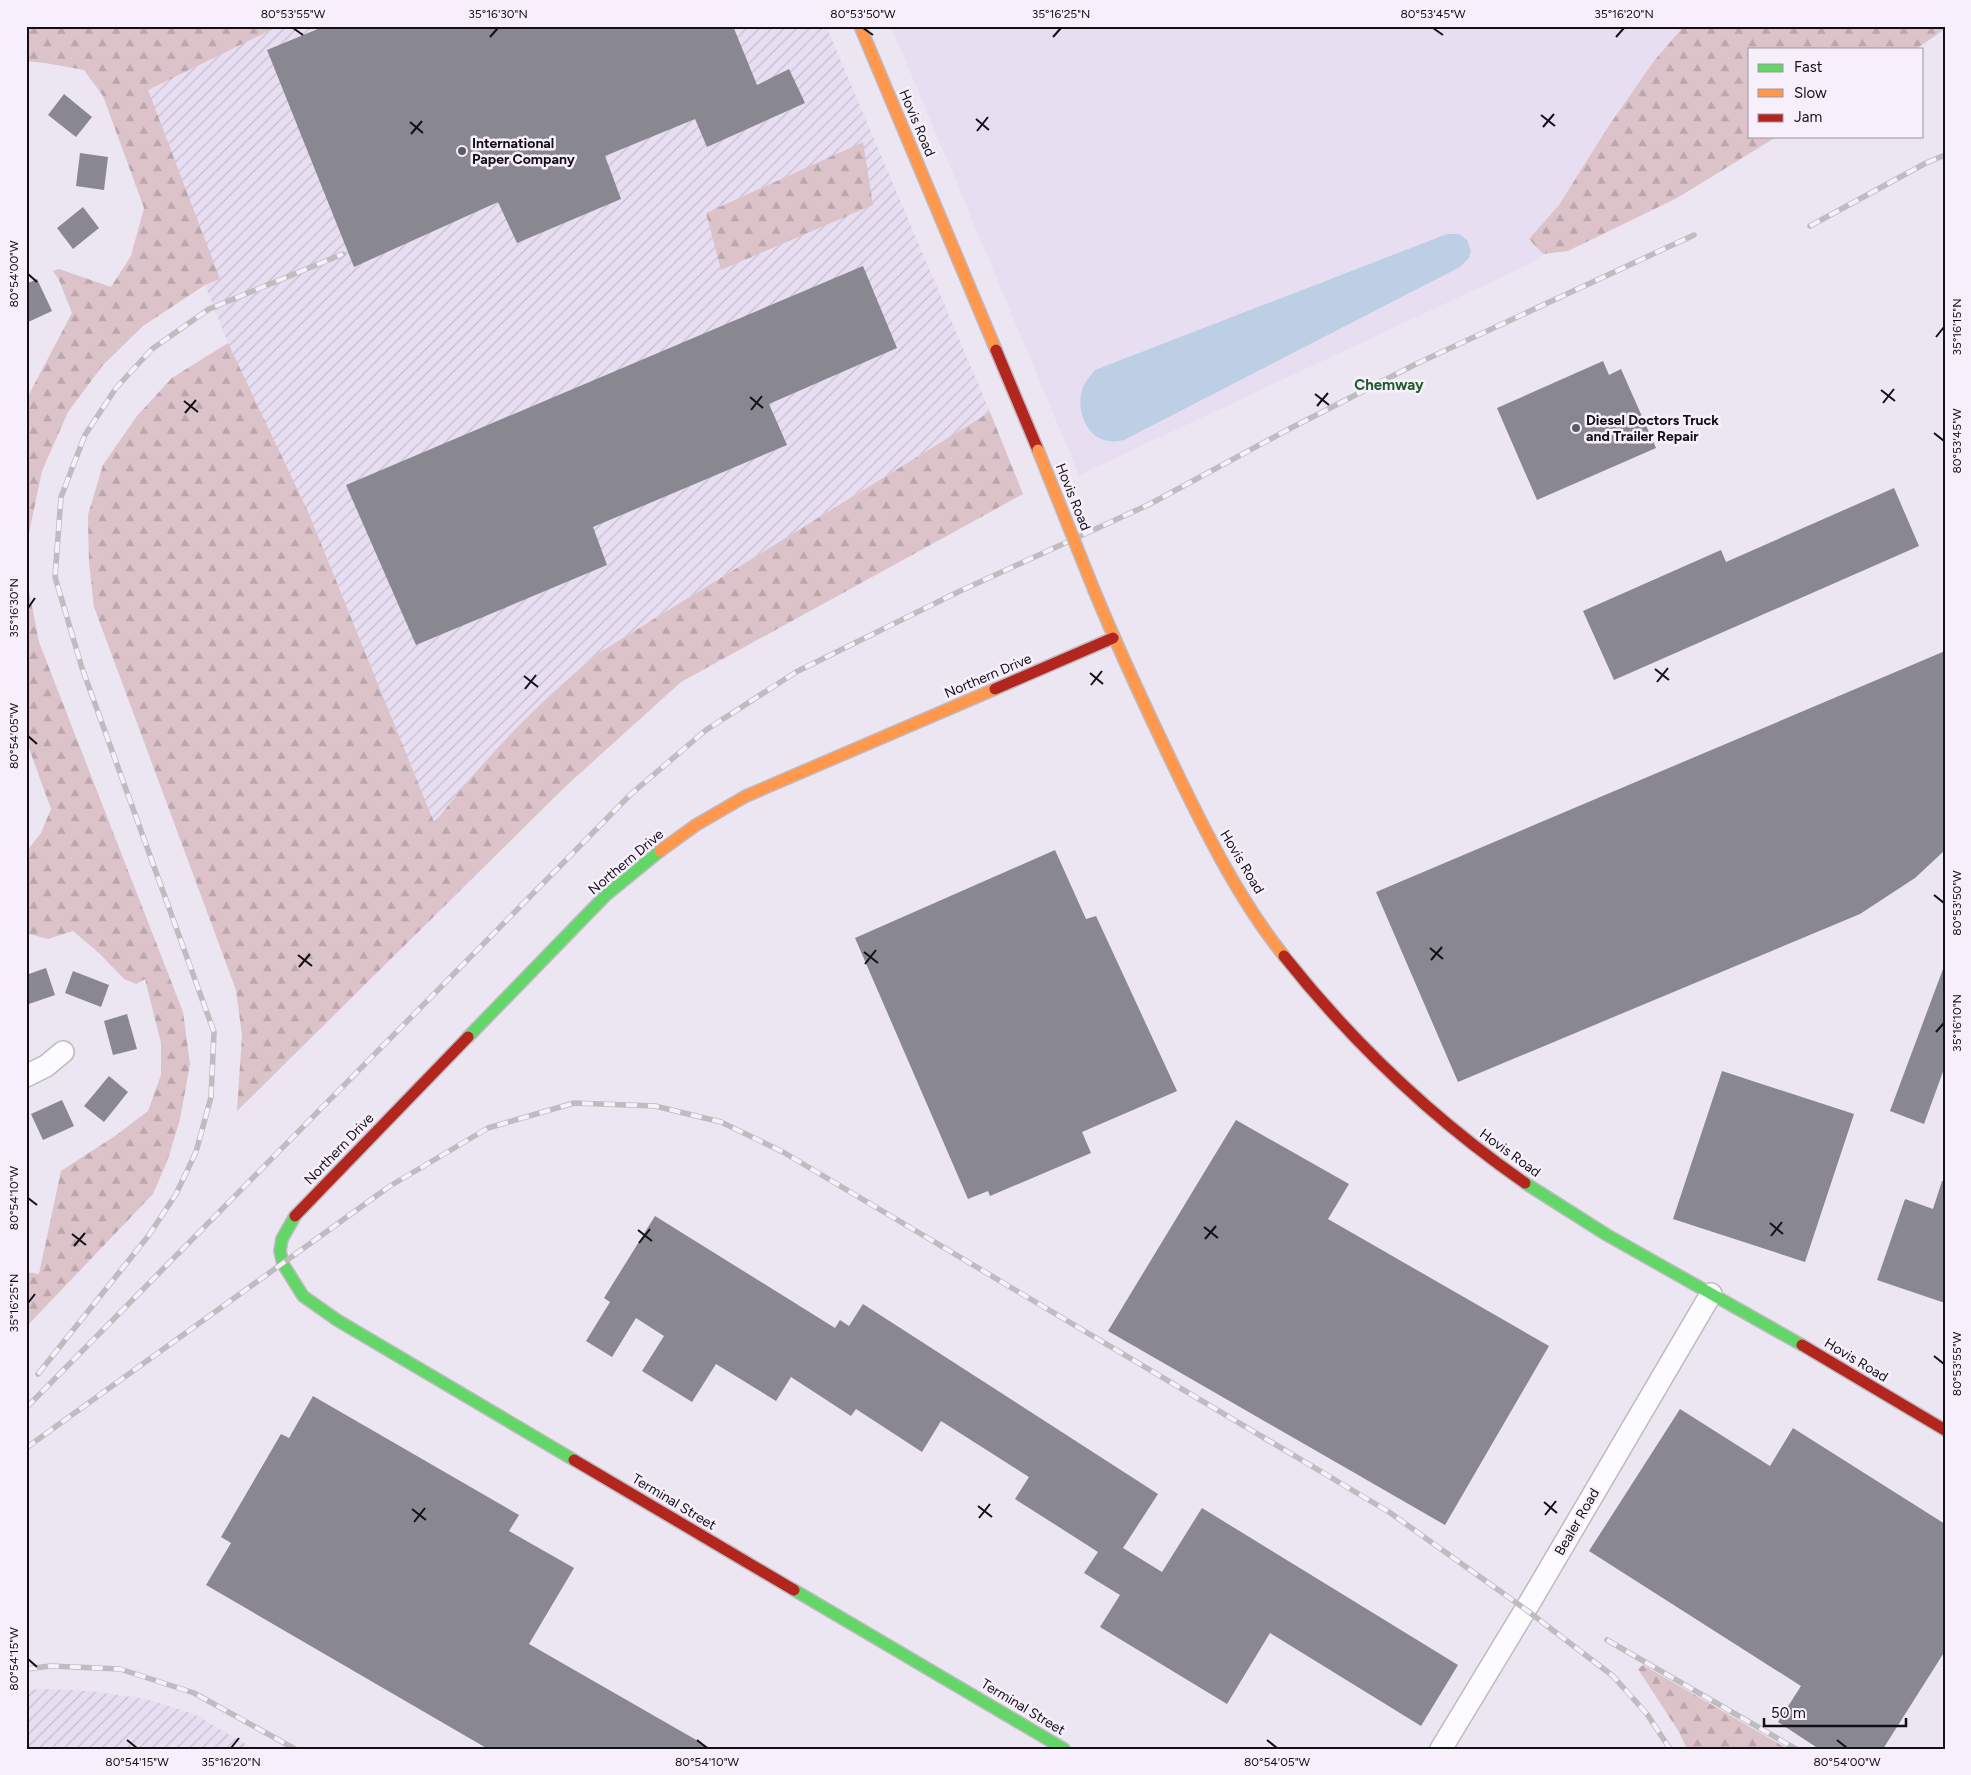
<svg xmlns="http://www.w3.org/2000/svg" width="1971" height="1775" font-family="Figtree,sans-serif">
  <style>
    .built { fill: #e8def2 }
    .industrial { fill: url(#industrial-furrows) }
    .forest { fill: url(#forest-firs) }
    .water { fill: #bdcfe4 }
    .building { fill: #89878f }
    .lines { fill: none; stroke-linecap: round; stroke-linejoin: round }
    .street-casing { stroke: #bebac2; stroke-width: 24 }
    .fast-casing { stroke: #bebac2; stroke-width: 14 }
    .slow-casing { stroke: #bebac2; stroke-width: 14 }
    .jam-casing { stroke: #bebac2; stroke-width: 14 }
    .street { stroke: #fcfbfd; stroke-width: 21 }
    .fast { stroke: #63d668; stroke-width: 11 }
    .slow { stroke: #ff974d; stroke-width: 11 }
    .jam { stroke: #b3261e; stroke-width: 11 }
    .rail-casing { stroke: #bdbcbf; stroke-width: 5.5 }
    .rail { stroke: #f7f0fc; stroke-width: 4; stroke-dasharray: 11; stroke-linecap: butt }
    .slow-bridge-casing { stroke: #bebac2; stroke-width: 14; stroke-linecap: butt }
    .slow-bridge { stroke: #ff974d; stroke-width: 11 }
    .ticks { fill: none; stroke: #120f15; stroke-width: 2 }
    .poi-dot { fill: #5e5a62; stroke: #f7f0fc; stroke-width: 2 }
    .labels { text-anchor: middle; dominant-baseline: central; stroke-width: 5; stroke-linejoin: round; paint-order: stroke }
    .street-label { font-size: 14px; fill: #120f15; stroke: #f7f0fc }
    .poi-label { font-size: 14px; font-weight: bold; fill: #120f15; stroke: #f7f0fc; text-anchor: start }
    .neighbourhood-label { font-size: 15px; font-weight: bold; fill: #205d2c; stroke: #f7f0fc }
    .neatline { fill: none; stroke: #120f15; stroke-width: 2 }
    .ticks-label { font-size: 12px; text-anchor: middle; fill: #120f15 }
  </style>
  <defs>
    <pattern id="industrial-furrows" width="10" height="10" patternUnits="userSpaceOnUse" patternTransform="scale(1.25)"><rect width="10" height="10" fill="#e8def2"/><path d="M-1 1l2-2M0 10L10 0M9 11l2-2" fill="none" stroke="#c6bdcf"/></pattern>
    <pattern id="forest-firs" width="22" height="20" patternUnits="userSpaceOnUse" patternTransform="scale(1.25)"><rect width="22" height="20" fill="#dbc3c9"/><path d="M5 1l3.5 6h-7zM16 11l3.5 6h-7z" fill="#bba6ac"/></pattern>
  </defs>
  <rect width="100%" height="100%" fill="#ebe6f1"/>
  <path class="built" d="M891 26H1846L1750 49 1718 110 1534 262 1079 475Z"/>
  <path class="industrial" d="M103 26H826L990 412 597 654 567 679 529 716 469 780 434 822 309 514 94 607 89 562 88 515 103 465 137 416 172 378 228 343Z
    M45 1689 90 1691 146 1699 194 1714 254 1749H26V1690Z"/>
  <path class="forest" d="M26 26H279L148 90 220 279 205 285 143 326 103 365 68 412 42 471 28 538V586L39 642 183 1012 190 1064 180 1119 168 1159 153 1194 26 1327V1272L39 1274 61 1171 115 1136 148 1111 161 1075V1043L145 979 136 984 124 979 100 954 73 931 48 939 26 933V852L41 833 51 809 26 740V400L72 313 59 280 53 271 59 269 111 287 131 256 144 208 103 96 84 70 45 63 26 61Z
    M1684 26H1945V29L1916 49H1750V136H1778L1677 198 1568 251 1543 254 1529 239 1559 205 1608 127 1654 61Z
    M863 142 873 205 721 270 706 213Z
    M228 343 309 514 434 822C446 809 457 794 468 781 508 735 551 692 597 654L990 412 1023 494 681 682 566 786 237 1111 242 1035 236 990 94 607 89 562 88 515 103 465 137 416 172 378Z
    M1643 1665 1788 1749H1687L1679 1732 1638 1669Z"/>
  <path class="water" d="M1447 234H1459L1467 240 1471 251 1469 258 1460 267 1124 440C1119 441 1113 442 1108 441 1083 437 1074 402 1085 383 1088 378 1092 374 1095 370Z"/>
  <path class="building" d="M325 26H733L757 85 789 69 805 103 707 147 695 119 605 156 621 199 517 243 498 202 354 267 267 50Z
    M64 94 92 117 76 137 48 115Z
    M80 153 108 157 104 190 76 186Z
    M83 207 99 228 73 249 57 228Z
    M863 266 897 348 769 404 787 445 593 527 607 565 416 645 346 485Z
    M37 279 52 311 26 323V284Z
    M1603 361 1609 375 1621 369 1656 448 1537 500 1497 408Z
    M1894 488 1919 546 1614 680 1583 611 1721 550 1726 562Z
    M1945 651V850L1915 878 1860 914 1458 1082 1376 892Z
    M1055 850 1086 919 1096 916 1177 1091 1082 1132 1091 1153 990 1196 988 1191 968 1199 855 938Z
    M46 968 55 995 26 1005V975Z
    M1943 969H1945V1066L1924 1124 1890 1111Z
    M73 971 109 985 101 1007 65 993Z
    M127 1014 137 1049 113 1055 104 1021Z
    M1722 1071 1854 1114 1805 1262 1673 1219Z
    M109 1076 128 1092 104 1122 84 1106Z
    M62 1100 74 1126 43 1140 31 1114Z
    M1236 1120 1349 1184 1328 1219 1549 1346 1445 1525 1108 1331Z
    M1942 1181 1945 1182V1303L1877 1280 1905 1199 1933 1209Z
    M655 1216 835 1328 840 1320 849 1326 863 1304 1158 1494 1123 1548 1162 1572 1202 1508 1458 1665 1421 1726 1270 1633 1227 1704 1100 1627 1120 1595 1084 1573 1098 1552 1015 1499 1029 1477 941 1421 922 1452 856 1409 851 1416 791 1377 776 1401 716 1364 692 1402 642 1371 664 1336 636 1318 612 1357 586 1341 610 1302 604 1298Z
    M313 1396 519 1515 509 1531 574 1568 529 1644 712 1749H488L206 1585 231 1543 221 1537 281 1434 289 1438Z
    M1680 1409 1770 1466 1793 1428 1945 1524V1651L1883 1749H1819L1778 1722 1801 1686 1589 1551Z"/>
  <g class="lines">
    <g class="street-casing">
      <path id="street" d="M26 1076 46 1066 63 1052
        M1441 1749 1530 1602 1711 1294"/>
    </g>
    <g class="fast-casing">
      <path id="fast" d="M468 1037 606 895 660 851
        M1525 1183 1607 1235 1802 1345
        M295 1216 282 1239 280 1251 283 1264 303 1296 337 1320 574 1460
        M794 1590 1064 1749"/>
    </g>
    <g class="slow-casing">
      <path id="slow" d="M860 26 996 350
        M1094 590C1120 653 1149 715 1179 777 1209 839 1241 902 1284 956
        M660 851 696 825 746 796 995 689"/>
    </g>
    <g class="jam-casing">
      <path id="jam" d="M996 350 1038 450
        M995 689 1113 638
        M1284 956C1353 1043 1433 1119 1525 1183
        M295 1216 468 1037
        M1802 1345 1945 1430
        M574 1460 794 1590"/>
    </g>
    <use href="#street" class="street"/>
    <use href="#fast" class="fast"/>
    <use href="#slow" class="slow"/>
    <use href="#jam" class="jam"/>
    <g class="rail-casing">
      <path id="rail" d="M1810 226 1926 163 1945 155
        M38 1374 149 1235 176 1194 196 1152 211 1097 214 1032 82 668 55 577 61 497 85 435 116 388 152 349 209 309 343 254
        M26 1408 631 794 706 730 796 672 958 592 1150 504 1291 428 1416 364 1694 235
        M26 1448 390 1186 488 1128 574 1103 655 1106 721 1122 783 1152 1389 1512 1525 1609 1613 1676 1647 1714 1670 1749
        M1607 1640 1796 1749
        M26 1669 51 1666 120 1669 194 1693 295 1749"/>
    </g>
    <use href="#rail" class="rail"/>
    <g class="slow-bridge-casing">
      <path id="slow-bridge" d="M1038 450 1094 590"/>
    </g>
    <use href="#slow-bridge" class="slow-bridge"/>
  </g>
  <path class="ticks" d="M293 28 303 35M863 28 873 35M1433 28 1443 35M490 37 498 28M1053 37 1061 28M1616 37 1624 28M1541 115 1555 126M976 119 989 130M410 122 423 133M1543 127 1554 114M977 131 988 117M411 134 422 121M28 274 37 282M1936 337 1944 327M1881 390 1895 401M1315 394 1329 405M750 397 763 408M184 401 198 412M1883 403 1894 389M1317 406 1328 393M751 410 762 396M185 413 196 400M1934 433 1944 441M28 608 35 598M1655 669 1669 680M1090 673 1103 684M524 676 538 687M1657 682 1668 668M1091 685 1102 671M525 689 536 675M28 736 37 744M1934 895 1944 903M1430 948 1443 959M864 952 878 963M298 955 312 966M1431 960 1442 947M865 964 876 950M299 967 310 954M1936 1032 1944 1023M28 1198 37 1205M1770 1223 1783 1234M1204 1227 1218 1238M638 1230 652 1241M72 1234 86 1245M1771 1236 1782 1222M1205 1239 1216 1226M639 1243 650 1229M74 1246 85 1233M28 1303 35 1294M1934 1356 1944 1364M1544 1502 1557 1513M978 1506 992 1517M412 1509 426 1520M1545 1515 1556 1501M979 1518 990 1504M414 1522 425 1508M28 1659 37 1667M127 1740 137 1748M697 1740 707 1748M1267 1740 1277 1748M1837 1740 1847 1748M231 1748 239 1738"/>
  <g class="poi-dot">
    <circle cx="462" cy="151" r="5"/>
    <circle cx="1576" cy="428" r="5"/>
  </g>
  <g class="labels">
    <g class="street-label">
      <text transform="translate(917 123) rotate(67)">Hovis Road</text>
      <text transform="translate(1073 497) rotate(68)">Hovis Road</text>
      <text transform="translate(988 676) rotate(-23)">Northern Drive</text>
      <text transform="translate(626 862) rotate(-40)">Northern Drive</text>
      <text transform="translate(1242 862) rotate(59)">Hovis Road</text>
      <text transform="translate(339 1149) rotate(-46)">Northern Drive</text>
      <text transform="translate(1510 1153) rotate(36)">Hovis Road</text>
      <text transform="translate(1856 1360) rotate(31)">Hovis Road</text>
      <text transform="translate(674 1502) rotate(31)">Terminal Street</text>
      <text transform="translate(1577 1522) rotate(-60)">Bealer Road</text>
      <text transform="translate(1023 1707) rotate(31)">Terminal Street</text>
    </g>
    <g class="poi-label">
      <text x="472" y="143">International<tspan x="472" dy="16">Paper Company</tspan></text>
      <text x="1586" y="420">Diesel Doctors Truck<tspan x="1586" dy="16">and Trailer Repair</tspan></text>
    </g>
    <g class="neighbourhood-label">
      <text x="1389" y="385">Chemway</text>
    </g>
  </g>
  <rect width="1971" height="1775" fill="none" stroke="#f7f0fc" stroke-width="55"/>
  <rect x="1748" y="48" width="175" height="90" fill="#f7f0fc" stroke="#9b96a0"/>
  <rect x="1758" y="64" width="25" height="8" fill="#63d668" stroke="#9b96a0"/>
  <text x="1794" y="72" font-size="15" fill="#120f15">Fast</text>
  <rect x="1758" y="89" width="25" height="8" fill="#ff974d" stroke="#9b96a0"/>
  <text x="1794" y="98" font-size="15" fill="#120f15">Slow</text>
  <rect x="1758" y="114" width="25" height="8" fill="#b3261e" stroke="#9b96a0"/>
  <text x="1794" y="122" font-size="15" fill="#120f15">Jam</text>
  <path d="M1764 1718v8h142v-8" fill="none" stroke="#120f15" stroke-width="2.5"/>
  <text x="1771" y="1718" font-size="15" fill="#120f15" stroke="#f7f0fc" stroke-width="4" paint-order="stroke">50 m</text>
  <rect x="28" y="28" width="1916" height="1720" class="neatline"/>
  <g class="ticks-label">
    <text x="293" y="18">80°53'55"W</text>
    <text x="498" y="18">35°16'30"N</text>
    <text x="863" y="18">80°53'50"W</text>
    <text x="1061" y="18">35°16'25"N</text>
    <text x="1433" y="18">80°53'45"W</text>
    <text x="1624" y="18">35°16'20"N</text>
    <text transform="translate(14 274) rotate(-90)" y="4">80°54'00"W</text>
    <text transform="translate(1957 327) rotate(-90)" y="4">35°16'15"N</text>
    <text transform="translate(1957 441) rotate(-90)" y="4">80°53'45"W</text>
    <text transform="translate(14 608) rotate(-90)" y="4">35°16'30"N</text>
    <text transform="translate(14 736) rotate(-90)" y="4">80°54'05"W</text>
    <text transform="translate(1957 903) rotate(-90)" y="4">80°53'50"W</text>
    <text transform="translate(1957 1023) rotate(-90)" y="4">35°16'10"N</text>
    <text transform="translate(14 1198) rotate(-90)" y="4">80°54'10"W</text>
    <text transform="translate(14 1303) rotate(-90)" y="4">35°16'25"N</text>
    <text transform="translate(1957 1364) rotate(-90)" y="4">80°53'55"W</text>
    <text transform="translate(14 1659) rotate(-90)" y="4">80°54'15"W</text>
    <text x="137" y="1766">80°54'15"W</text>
    <text x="231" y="1766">35°16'20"N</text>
    <text x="707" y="1766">80°54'10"W</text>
    <text x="1277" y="1766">80°54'05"W</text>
    <text x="1847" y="1766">80°54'00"W</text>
  </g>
</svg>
